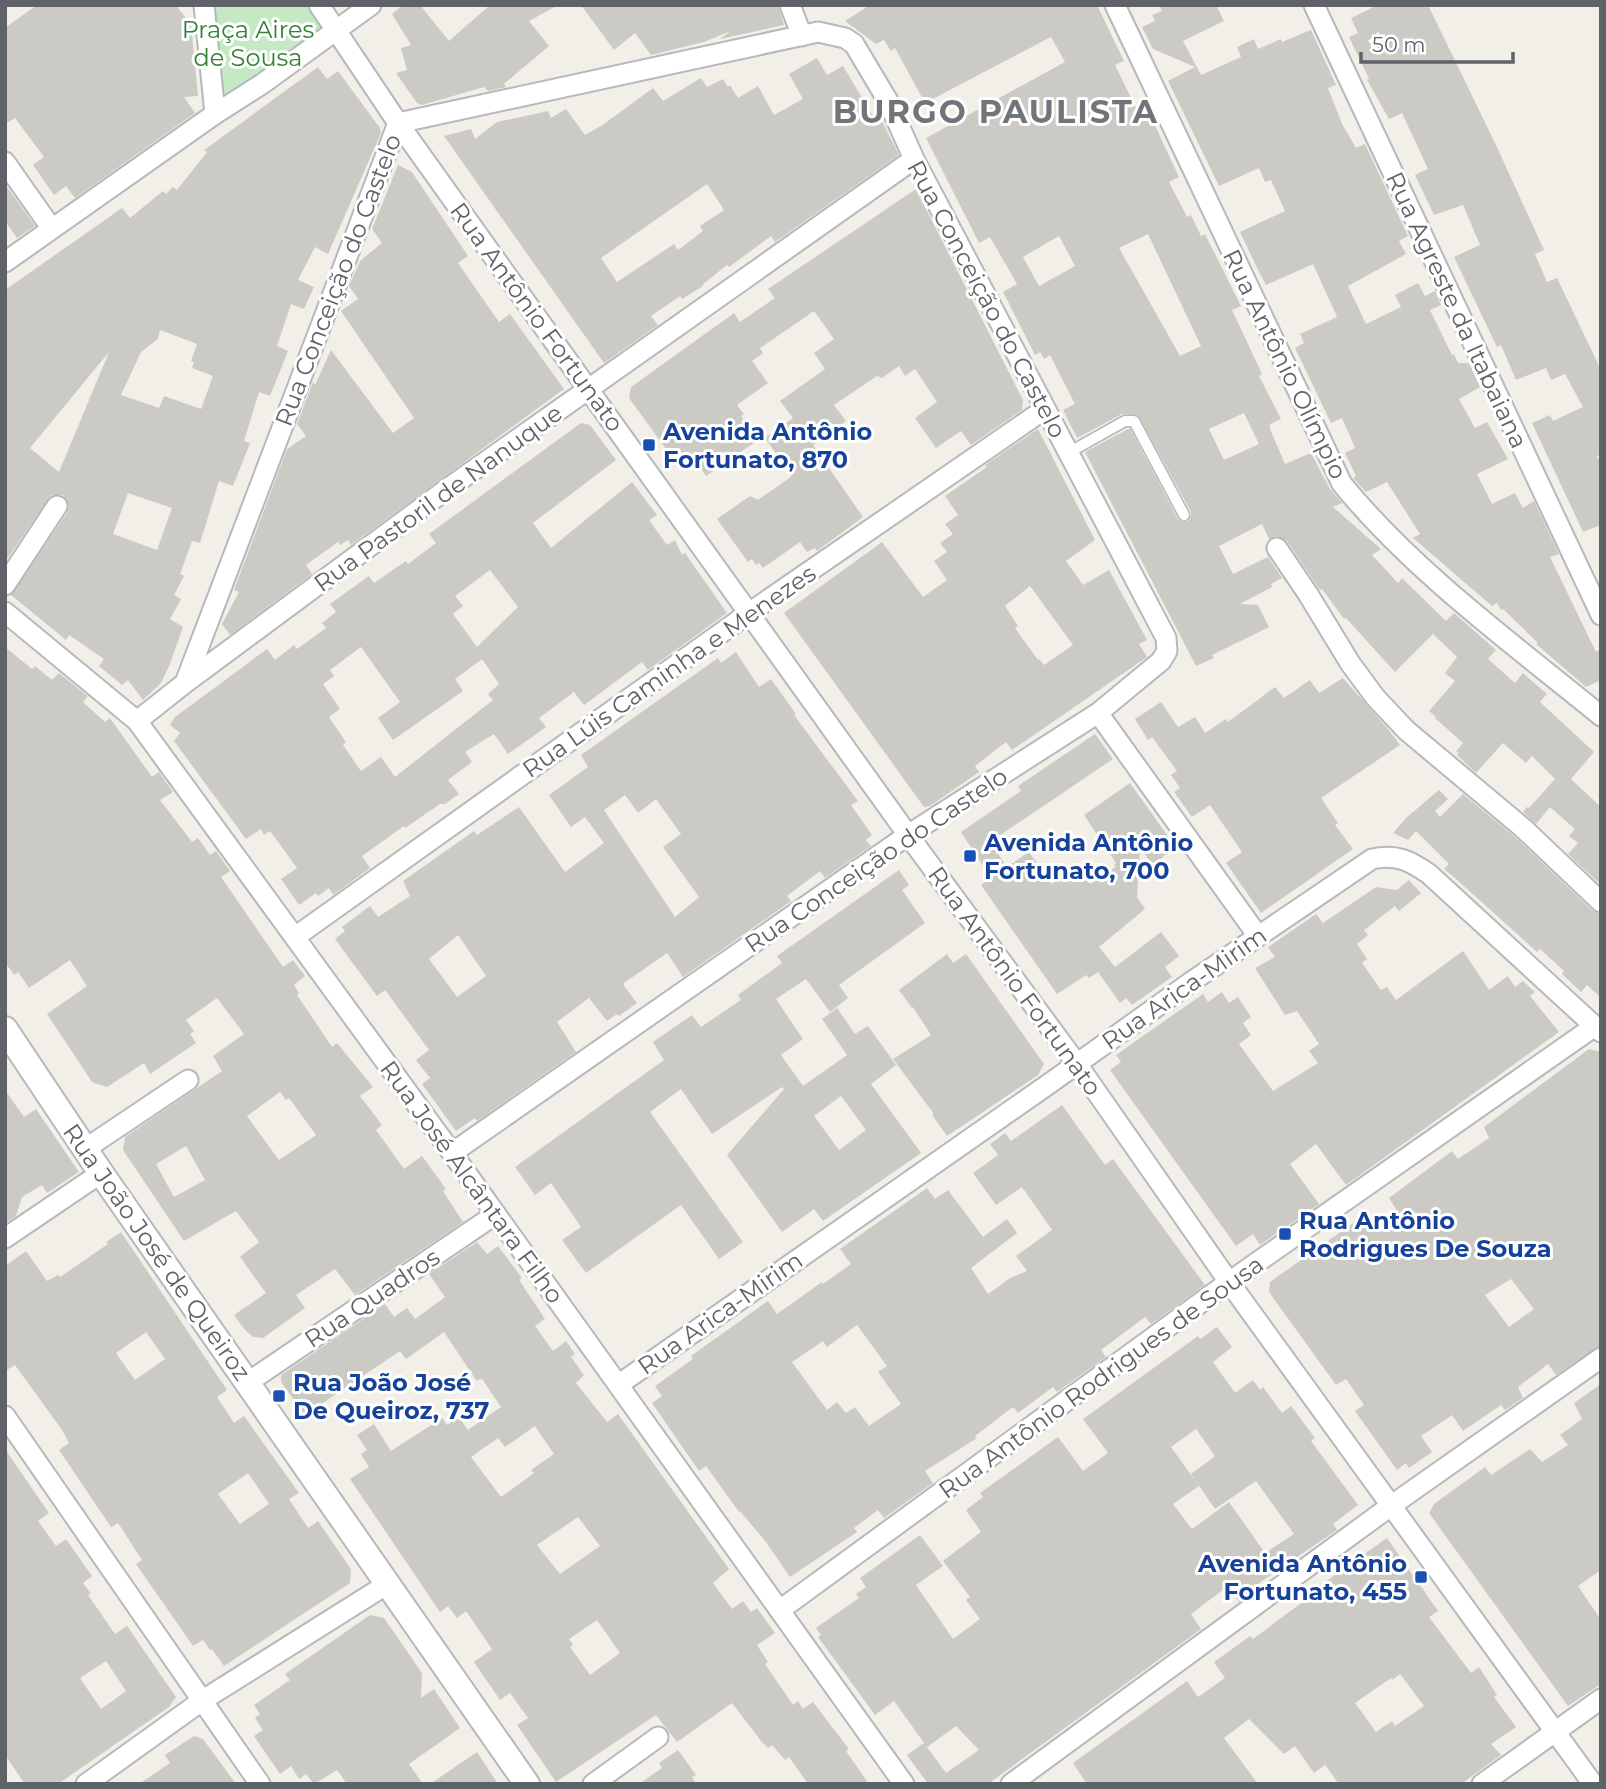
<svg xmlns="http://www.w3.org/2000/svg" width="1606" height="1789" font-family="Montserrat,sans-serif">
  <style>
    .green { fill: #c5e8c5 }
    .building { fill: #cccac5; fill-rule: evenodd }
    .lines { fill: none; stroke-linecap: round; stroke-linejoin: round }
    .service-casing { stroke: #b5b8bc; stroke-width: 13 }
    .minor-casing { stroke: #b5b8bc; stroke-width: 23 }
    .tertiary-casing { stroke: #b5b8bc; stroke-width: 28 }
    .service { stroke: #fff; stroke-width: 10 }
    .minor { stroke: #fff; stroke-width: 19 }
    .tertiary { stroke: #fff; stroke-width: 24 }
    .transit-dot { fill: #1a4fb4; stroke: #fff; stroke-width: 2.5 }
    .labels { text-anchor: middle; dominant-baseline: central; stroke-width: 6; stroke-linejoin: round; paint-order: stroke }
    .park-label { font-size: 24px; fill: #348238; stroke: #fff }
    .street-label { font-size: 24px; fill: #5f6368; stroke: #fff }
    .transit-label { font-size: 24px; font-weight: bold; fill: #164399; stroke: #fff; text-anchor: start }
    .district-label { font-size: 32px; font-weight: bold; letter-spacing: 2px; fill: #70757a; stroke: #fff }
  </style>
  <rect width="100%" height="100%" fill="#f1efe8"/>
  <path class="green" d="M208 5H316L333 29 212 118Z"/>
  <path class="building" d="M37 5H176L191 25 198 96 184 97 195 113 75 198 66 186 54 195 33 165 44 157 15 118 5 124V28Z
    M403 5H420L449 41 490 5H558L529 21 549 46 504 84 506 87 488 91 484 87 422 105 417 103 396 73 407 70 401 48 411 45 392 14Z
    M581 5H778L784 25 720 39 731 31 704 42 651 55 635 33 614 50Z
    M870 5H1097L1124 61 1115 65 1136 108 1145 104 1179 177 1169 182 1187 217 1191 215 1201 236 1205 234 1241 306 1232 310 1262 374 1259 376 1281 419 1270 424V429L1285 464 1311 453 1330 489 1342 503 1333 507 1381 549 1372 555 1398 583 1402 578 1446 621 1454 613 1496 650 1488 659 1515 683 1523 673 1547 694 1540 702 1594 752 1571 779 1601 807V885L1568 854 1578 843 1569 836 1575 829 1550 807 1536 824 1523 812 1527 807 1529 808 1555 779 1532 756 1526 763 1503 743 1476 773 1457 755 1459 753 1456 751 1463 743 1435 718 1436 717 1429 711 1455 681 1445 673 1457 657 1433 634 1395 672 1346 618 1344 619 1322 589 1320 590 1287 541 1277 536 1269 539 1262 524 1219 546 1233 574 1268 557 1282 578 1271 584 1272 587 1240 604 1258 605 1269 627 1212 655 1214 658 1196 666 1085 452 1130 428 1178 519 1183 522 1188 521 1191 516V512L1138 415 1122 414 1077 438 1063 410 1075 404 1050 355 1044 359 1040 352 1035 355 1003 292 1017 284 990 237 979 243 926 138 1065 62 1051 37 925 103 895 48 891 51 884 40 876 44 845 21ZM1148 234 1201 346 1180 356 1119 248ZM1059 236 1075 266 1039 286 1023 257ZM1244 413 1259 444 1224 460 1209 429Z
    M1159 5H1216L1224 21 1183 41 1201 75 1241 57 1237 47 1254 39 1258 49 1281 39 1282 42 1311 30 1336 85 1328 88 1342 124 1356 148 1365 144 1408 236 1399 241 1406 254 1348 286 1366 324 1401 307 1395 295 1418 283 1425 296 1435 291 1441 305 1430 310 1452 355 1454 354 1458 363H1469L1480 387 1459 399 1475 428 1487 422 1508 459 1477 474 1492 504 1515 493 1523 508 1534 501 1559 554 1550 557 1596 652 1601 649V680L1586 687 1536 644 1538 643 1503 609 1501 610 1497 603 1492 606 1413 538 1420 534 1387 482 1366 492 1353 478 1356 476 1345 453 1355 448 1342 418 1331 423 1295 348 1304 343 1300 334 1337 317 1313 264 1266 285 1259 272 1240 232 1285 211 1271 180 1265 182 1259 168 1219 186 1168 81 1195 67 1153 49 1142 27 1155 21 1152 15 1162 11Z
    M1378 5H1428L1495 143 1544 250 1535 254 1547 282 1557 278 1601 370V455L1597 456 1601 464V525L1583 532 1532 423 1550 415 1553 421 1583 407 1565 374 1551 380 1546 368 1516 380 1501 345 1497 347 1454 257 1480 245 1463 205 1434 215 1415 175 1428 169 1402 113 1389 119 1367 80 1369 79 1349 37 1358 33 1351 18Z
    M817 58 827 75 843 66 876 121 881 119 899 155 775 242 771 236 729 267 727 265 702 285 703 286 682 299 680 296 651 316 658 325 604 363 444 136 471 129 475 139 497 122 548 111 551 118 566 109 585 135 601 126 653 88 663 101 701 78 707 87 723 79 728 87 730 85 738 98 758 86 774 115 803 99 789 74ZM707 184 724 210 700 226 703 231 678 250 674 244 617 282 601 258Z
    M318 67 327 79 338 71 380 128 381 133 328 254 315 247 298 280 314 287 304 309 291 304 277 346 288 351 270 396 259 392 244 441 250 443 233 486 219 481 200 543 192 541 180 574 184 576 174 595 181 599 170 619 183 627 170 664 161 683 143 700 128 680 122 685 99 666 104 659 69 635 66 640 11 595 67 513 69 506 63 495H51L5 562V290L122 208 130 218 163 191 166 194 173 187 177 190 207 152 204 150ZM160 330 197 344 191 361 194 362 192 368 213 376 201 409 164 396 159 408 121 395 141 352 158 339ZM109 352 59 472 30 448ZM128 493 172 508 157 550 113 534Z
    M398 165 412 172 468 256 458 263 499 322 510 314 564 389 351 545 348 540 340 545 338 542 306 565 312 574 230 635 222 624 239 592 234 590 287 449 306 436 297 424 313 382 315 385 331 350 393 433 414 418 341 311 358 299 349 286 360 261 382 243 372 229Z
    M5 184 35 226 17 238 5 221Z
    M916 189 1023 400 1022 410 971 445 961 431 936 448 915 418 937 402 915 369 905 376 899 366 882 378 877 376 834 405 846 421 813 445 863 517 817 551 815 548 807 552 800 542 763 568 759 563 756 565 752 559 748 562 717 519 750 496 758 500 792 476 765 438 793 418 780 401 825 369 814 353 834 339 814 311 760 348 763 353 752 361 768 383 737 405 744 414 741 416 758 440 706 476 691 454 677 464 629 398 631 387 734 313 740 322 775 298 768 289Z
    M581 423 590 425 616 460 533 523 551 548 632 482 657 515 649 520 667 545 675 540 682 555 685 553 727 613 648 670 642 662 584 705 574 692 539 718 546 727 508 754 494 734 465 752 472 762 448 780 459 794 445 804H440L405 828 404 826 362 856 370 868 333 895 329 888 318 896 316 893 299 905 281 879 297 868 270 831 264 835 261 829 246 839 174 741 180 733 170 725 175 717 267 649 275 660 294 645 297 649 326 628 322 623 336 612 330 604 369 576 374 583 406 561 408 564 436 543 429 534ZM490 570 518 607 477 647 453 614 463 606 455 596ZM361 647 400 702 378 718 393 740 463 691 455 679 482 659 499 684 488 694 493 700 395 777 381 757 361 771 343 745 346 742 329 717 340 709 323 684 334 676 330 670Z
    M1038 429 1095 540 1066 561 1083 585 1109 570 1147 640 1139 644 1147 657 1012 750 1006 742 975 766 979 772 930 806 924 807 784 613 882 542 923 597 947 580 934 561 947 552 940 543 953 534 945 524 958 515 945 496 987 467 985 465ZM1030 586 1073 645 1044 665 1039 659 1038 660 1015 628 1018 626 1005 606Z
    M5 647 32 669 35 666 52 680 59 673 85 694 88 696 83 702 105 722 110 718 152 777 159 772 173 792 160 800 192 842 198 838 210 855 216 851 230 871 221 877 283 967 293 960 305 976 294 985 299 993 297 995 332 1047 337 1043 373 1087 360 1096 382 1125 376 1130 404 1169 422 1156 446 1189 443 1191 463 1222 355 1295 335 1269 296 1295 305 1308 263 1338 253 1337 245 1330 234 1315 266 1293 240 1257 259 1242 236 1211 184 1241 123 1150 125 1137 222 1071 213 1056 244 1034 217 998 186 1020 194 1031 190 1034 196 1043 150 1074 144 1063 107 1087 92 1082 47 1014 87 986 70 960 29 988 18 972 14 975 5 962ZM280 1092 286 1100 289 1098 316 1135 279 1160 247 1116ZM186 1146 205 1180 174 1197 156 1164Z
    M736 652 759 687 771 679 796 714 794 715 858 801 851 805 872 835 866 840 871 846 825 878 820 871 787 896 791 901 683 977 667 953 624 983V986L637 1003 619 1016 617 1014 607 1021 589 998 557 1022 576 1052 477 1121 475 1118 456 1131 422 1084 430 1078 416 1060 429 1050 385 990 377 996 335 939 345 931 342 927 370 906 378 917 410 896 403 881 474 831 477 835 519 807 565 872 604 843 585 817 571 827 549 795 588 767 581 755 718 658 721 663ZM625 795 638 813 656 799 681 834 663 847 699 897 675 917 604 810ZM458 935 486 976 457 997 429 959Z
    M1343 678 1388 729 1400 745 1321 798 1338 823 1335 825 1353 849 1261 913 1226 863 1242 852 1210 805 1192 817 1174 792 1180 788 1171 775 1177 771 1152 737 1148 740 1135 719 1161 702 1178 727 1195 717 1205 733 1226 719 1228 722 1275 687 1284 698 1310 680 1319 693Z
    M1095 734 1113 759 990 842 1007 867 1029 852 1052 884 1074 865 1090 884 1116 867 1114 864 1116 863 1084 815 1130 783 1175 846 1153 866 1140 847 1137 897 1145 909 1099 947 1115 967 1161 932 1179 956 1165 967 1172 977 1132 1005 1126 998 1120 1003 1098 972 1089 978 1086 975 1057 994 981 885 991 878 961 832 1021 791 1018 786Z
    M1439 790 1448 799 1435 811 1440 817 1463 794 1515 837 1593 911 1601 914V998L1587 985 1581 992 1562 974 1564 971 1540 949 1537 952 1456 879 1444 869 1449 864 1416 831 1408 840 1393 833 1406 818Z
    M899 870 909 885 902 890 925 923 839 985 848 998 830 1012 806 979 776 999 803 1039 781 1055 803 1086 847 1055 822 1019 837 1008 855 1034 868 1026 896 1065 871 1084 921 1153 823 1221 814 1209 782 1232 727 1155 784 1089 782 1087 712 1134 681 1089 650 1112 743 1242 719 1259 681 1205 586 1273 562 1240 581 1227 551 1183 535 1195 515 1167 664 1060 653 1042 692 1015 701 1027 741 1000 738 995 782 963 777 956ZM841 1096 866 1130 839 1150 814 1116Z
    M1409 880 1421 893 1399 911 1395 906 1364 930 1368 935 1357 944 1367 959 1362 963 1381 990 1387 987 1396 1000 1463 951 1489 990 1508 976 1515 987 1523 981 1535 992 1530 996 1559 1032 1346 1185 1316 1144 1290 1164 1319 1204 1260 1245 1253 1234 1236 1246 1110 1070 1121 1062 1116 1055 1203 994 1208 1002 1222 992 1229 1003 1238 997 1251 1017 1243 1023 1251 1035 1239 1044 1273 1091 1318 1063 1309 1051 1319 1044 1297 1011 1285 1015 1255 968 1275 957 1268 947 1316 914 1323 923 1376 887 1397 890Z
    M947 954 953 963 966 954 1044 1064 1038 1075 947 1136 932 1115 934 1114 893 1059 931 1035 913 1007 912 1008 899 990Z
    M1589 1049 1601 1052V1345L1556 1375 1548 1364 1518 1387 1523 1398 1505 1410 1501 1405 1463 1431 1452 1415 1421 1436 1432 1452 1409 1468 1406 1463 1397 1470 1355 1411 1364 1405 1346 1379 1336 1385 1269 1292 1270 1282 1363 1216 1371 1228 1396 1209 1389 1198 1452 1151 1458 1159 1489 1138 1484 1127ZM1511 1279 1534 1309 1509 1327 1485 1295Z
    M5 1090 24 1117 36 1109 79 1172 47 1193 42 1185 22 1197 16 1216 5 1223Z
    M1062 1105 1105 1165 1113 1159 1205 1285 1151 1324 1145 1317 1101 1350 1106 1357 1057 1392 1053 1387 1018 1413 1013 1407 975 1436 977 1438 925 1471 933 1483 884 1518 878 1510 854 1528 857 1532 790 1577 766 1542 740 1511 739 1512 706 1466 699 1471 652 1403 662 1396 655 1386 693 1359 691 1356 768 1301 777 1314 822 1282 823 1284 851 1264 840 1249 927 1188 935 1199 948 1190 983 1237 1007 1219 1017 1233 971 1268 988 1294 1010 1278 1027 1271 1016 1256 1052 1230 1022 1187 996 1205 973 1173 998 1155 990 1144 1005 1133 1011 1141ZM857 1325 887 1366 878 1372 901 1404 869 1426 855 1407 846 1413 837 1402 827 1410 792 1362 823 1341 827 1347Z
    M121 1232 227 1390 217 1397 234 1423 244 1416 299 1493 289 1499 308 1528 318 1521 351 1569 350 1583 224 1666 212 1649 210 1650 203 1640 193 1646 136 1564 142 1560 118 1523 111 1527 59 1450 69 1443 62 1430 15 1365 5 1371V1266L26 1251 47 1281 58 1275 60 1277 108 1244 106 1242ZM146 1332 165 1359 135 1380 116 1353ZM248 1473 269 1504 240 1524 218 1494Z
    M477 1242 487 1254 498 1246 522 1278 519 1280 545 1319 535 1326 553 1351 566 1341 575 1354 571 1357 584 1375 576 1383 607 1422 618 1414 729 1569 713 1583 732 1609 743 1601 751 1612 757 1608 775 1633 757 1645 768 1662 765 1664 793 1705 798 1701 803 1709 813 1702 849 1749 846 1751 869 1784H808L789 1757 785 1760 772 1745 768 1748 761 1741 732 1703 677 1742 656 1715 556 1782 517 1725 528 1718 510 1693 500 1700 474 1662 492 1649 466 1611 457 1618 448 1606 440 1612 350 1479 369 1467 361 1454 367 1450 357 1435 374 1424 391 1451 442 1418 447 1425 459 1417 468 1430 501 1407 482 1379 476 1380 444 1332 406 1359 400 1351 305 1415 281 1382V1375L385 1304 394 1317 407 1308 415 1319 445 1297 429 1274ZM535 1426 554 1454 531 1470 534 1473 501 1497 471 1457 498 1438 505 1447ZM578 1517 600 1546 560 1574 537 1545ZM597 1620 620 1653 590 1675 570 1647 573 1645 569 1639Z
    M1217 1327 1232 1347 1213 1362 1235 1393 1253 1380 1260 1390 1263 1387 1282 1413 1291 1406 1315 1438 1311 1441 1358 1505 1333 1524 1337 1530 1259 1583 1261 1586 1239 1602 1228 1586 1191 1614 1201 1629 988 1784H928L907 1755 924 1743 946 1773 979 1750 956 1726 927 1747 894 1701 875 1715 818 1637 821 1635 816 1628 859 1598 856 1594 866 1587 860 1578 920 1535 943 1566 916 1585 953 1639 980 1619 966 1600 970 1597 943 1561 981 1532 966 1510 983 1497 980 1493 1058 1437 1083 1471 1108 1453 1083 1419 1198 1336 1200 1339ZM1196 1429 1215 1456 1191 1474 1215 1509 1256 1481 1294 1534 1265 1553 1229 1502 1192 1529 1173 1504 1199 1486 1171 1447Z
    M1601 1384V1570L1578 1586 1601 1620V1684L1568 1706 1429 1513 1434 1504 1485 1467 1491 1475 1530 1449 1542 1462 1568 1445 1560 1435 1582 1419 1574 1403Z
    M5 1449 49 1513 38 1521 56 1546 66 1539 92 1576 83 1583 91 1594 88 1595 115 1634 127 1626 176 1697 169 1707 58 1784H25L5 1755ZM106 1661 126 1691 101 1709 80 1678Z
    M1387 1538 1438 1611 1429 1617 1471 1673 1479 1667 1497 1695 1494 1697 1516 1727 1491 1744 1501 1755 1461 1784H1339L1325 1765 1314 1773 1295 1746 1284 1754 1249 1719 1224 1738 1258 1784H1087L1073 1763 1187 1681 1198 1697 1225 1678 1214 1662 1250 1636 1253 1639 1323 1587 1321 1585ZM1400 1674 1424 1706 1395 1726 1392 1721 1376 1732 1355 1703 1391 1678 1392 1680Z
    M370 1615 384 1618 422 1673 421 1698 434 1689 460 1728 409 1764 423 1784H347L337 1770 314 1784 306 1774 299 1779 291 1766 280 1774 254 1736 263 1730 255 1718 260 1714 254 1705 290 1680 285 1674Z
    M194 1736 203 1739 236 1784H139L170 1763 165 1755Z
    M678 1750 696 1775 692 1777 696 1784H639L662 1768 659 1763Z
    M477 1752 498 1784H430Z"/>
  <g class="lines">
    <g class="service-casing">
      <path id="service" d="M1068 453 1125 421H1134L1184 515"/>
    </g>
    <g class="minor-casing">
      <path id="minor" d="M204 5 215 114
        M319 5 398 123 588 389 908 835 1077 1064 1229 1282 1593 1784
        M790 5 802 36
        M1115 5 1342 484C1414 572 1513 644 1601 716
        M1314 5 1601 615
        M5 162 52 229
        M5 262 215 114 262 84 371 5
        M1277 548 1308 594 1350 663 1375 697 1406 730 1523 828 1601 902
        M5 585 57 506
        M5 612 137 721 452 1153 904 1784
        M185 683 398 123 818 32 845 38 854 44 888 101 914 159 1166 638 1167 651 1161 661 1098 713 908 835 452 1153
        M1098 713 1258 936
        M137 721 185 683 447 489 914 159
        M295 937 749 613 1045 409
        M85 1149 188 1080
        M5 1238 101 1173
        M247 1383 496 1214
        M618 1385 1053 1081 1191 982 1372 859C1396 854 1409 860 1429 874L1601 1032
        M5 1416 260 1784
        M780 1610 1229 1282 1595 1026
        M86 1784 203 1700 389 1583
        M593 1784 658 1737
        M1011 1784 1392 1505 1601 1358
        M1482 1784 1601 1699"/>
    </g>
    <g class="tertiary-casing">
      <path id="tertiary" d="M5 1029 101 1173 527 1784"/>
    </g>
    <use href="#service" class="service"/>
    <use href="#minor" class="minor"/>
    <use href="#tertiary" class="tertiary"/>
  </g>
  <g class="transit-dot">
    <rect x="642" y="438" width="14" height="14" rx="3.5"/>
    <rect x="963" y="849" width="14" height="14" rx="3.5"/>
    <rect x="1278" y="1227" width="14" height="14" rx="3.5"/>
    <rect x="272" y="1389" width="14" height="14" rx="3.5"/>
    <rect x="1414" y="1570" width="14" height="14" rx="3.5"/>
  </g>
  <g class="labels">
    <g class="park-label">
      <text x="248" y="29">Praça Aires<tspan x="248" dy="28">de Sousa</tspan></text>
    </g>
    <g class="street-label">
      <text transform="translate(338 280) rotate(-69)">Rua Conceição do Castelo</text>
      <text transform="translate(987 299) rotate(62)">Rua Conceição do Castelo</text>
      <text transform="translate(1457 310) rotate(65)">Rua Agreste da Itabaiana</text>
      <text transform="translate(537 317) rotate(54)">Rua Antônio Fortunato</text>
      <text transform="translate(1285 364) rotate(64)">Rua Antônio Olímpio</text>
      <text transform="translate(438 498) rotate(-36)">Rua Pastoril de Nanuque</text>
      <text transform="translate(669 671) rotate(-35)">Rua Lúis Caminha e Menezes</text>
      <text transform="translate(876 860) rotate(-34)">Rua Conceição do Castelo</text>
      <text transform="translate(1015 981) rotate(54)">Rua Antônio Fortunato</text>
      <text transform="translate(1184 988) rotate(-35)">Rua Arica-Mirim</text>
      <text transform="translate(472 1182) rotate(54)">Rua José Alcântara Filho</text>
      <text transform="translate(157 1252) rotate(55)">Rua João José de Queiroz</text>
      <text transform="translate(372 1298) rotate(-34)">Rua Quadros</text>
      <text transform="translate(720 1313) rotate(-35)">Rua Arica-Mirim</text>
      <text transform="translate(1101 1377) rotate(-36)">Rua Antônio Rodrigues de Sousa</text>
    </g>
    <g class="transit-label">
      <text x="663" y="431">Avenida Antônio<tspan x="663" dy="28">Fortunato, 870</tspan></text>
      <text x="984" y="842">Avenida Antônio<tspan x="984" dy="28">Fortunato, 700</tspan></text>
      <text x="1299" y="1220">Rua Antônio<tspan x="1299" dy="28">Rodrigues De Souza</tspan></text>
      <text x="293" y="1382">Rua João José<tspan x="293" dy="28">De Queiroz, 737</tspan></text>
      <text x="1407" y="1563" text-anchor="end">Avenida Antônio<tspan x="1407" dy="28">Fortunato, 455</tspan></text>
    </g>
    <g class="district-label">
      <text x="996" y="111">BURGO PAULISTA</text>
    </g>
  </g>
  <rect width="1606" height="1789" fill="none" stroke="#5f6368" stroke-width="14"/>
  <path d="M1361 52v10h152v-10" fill="none" stroke="#5f6368" stroke-width="3.5"/>
  <text x="1372" y="52" font-size="21" fill="#5f6368" stroke="#ffffff" stroke-width="5" paint-order="stroke">50 m</text>
</svg>
